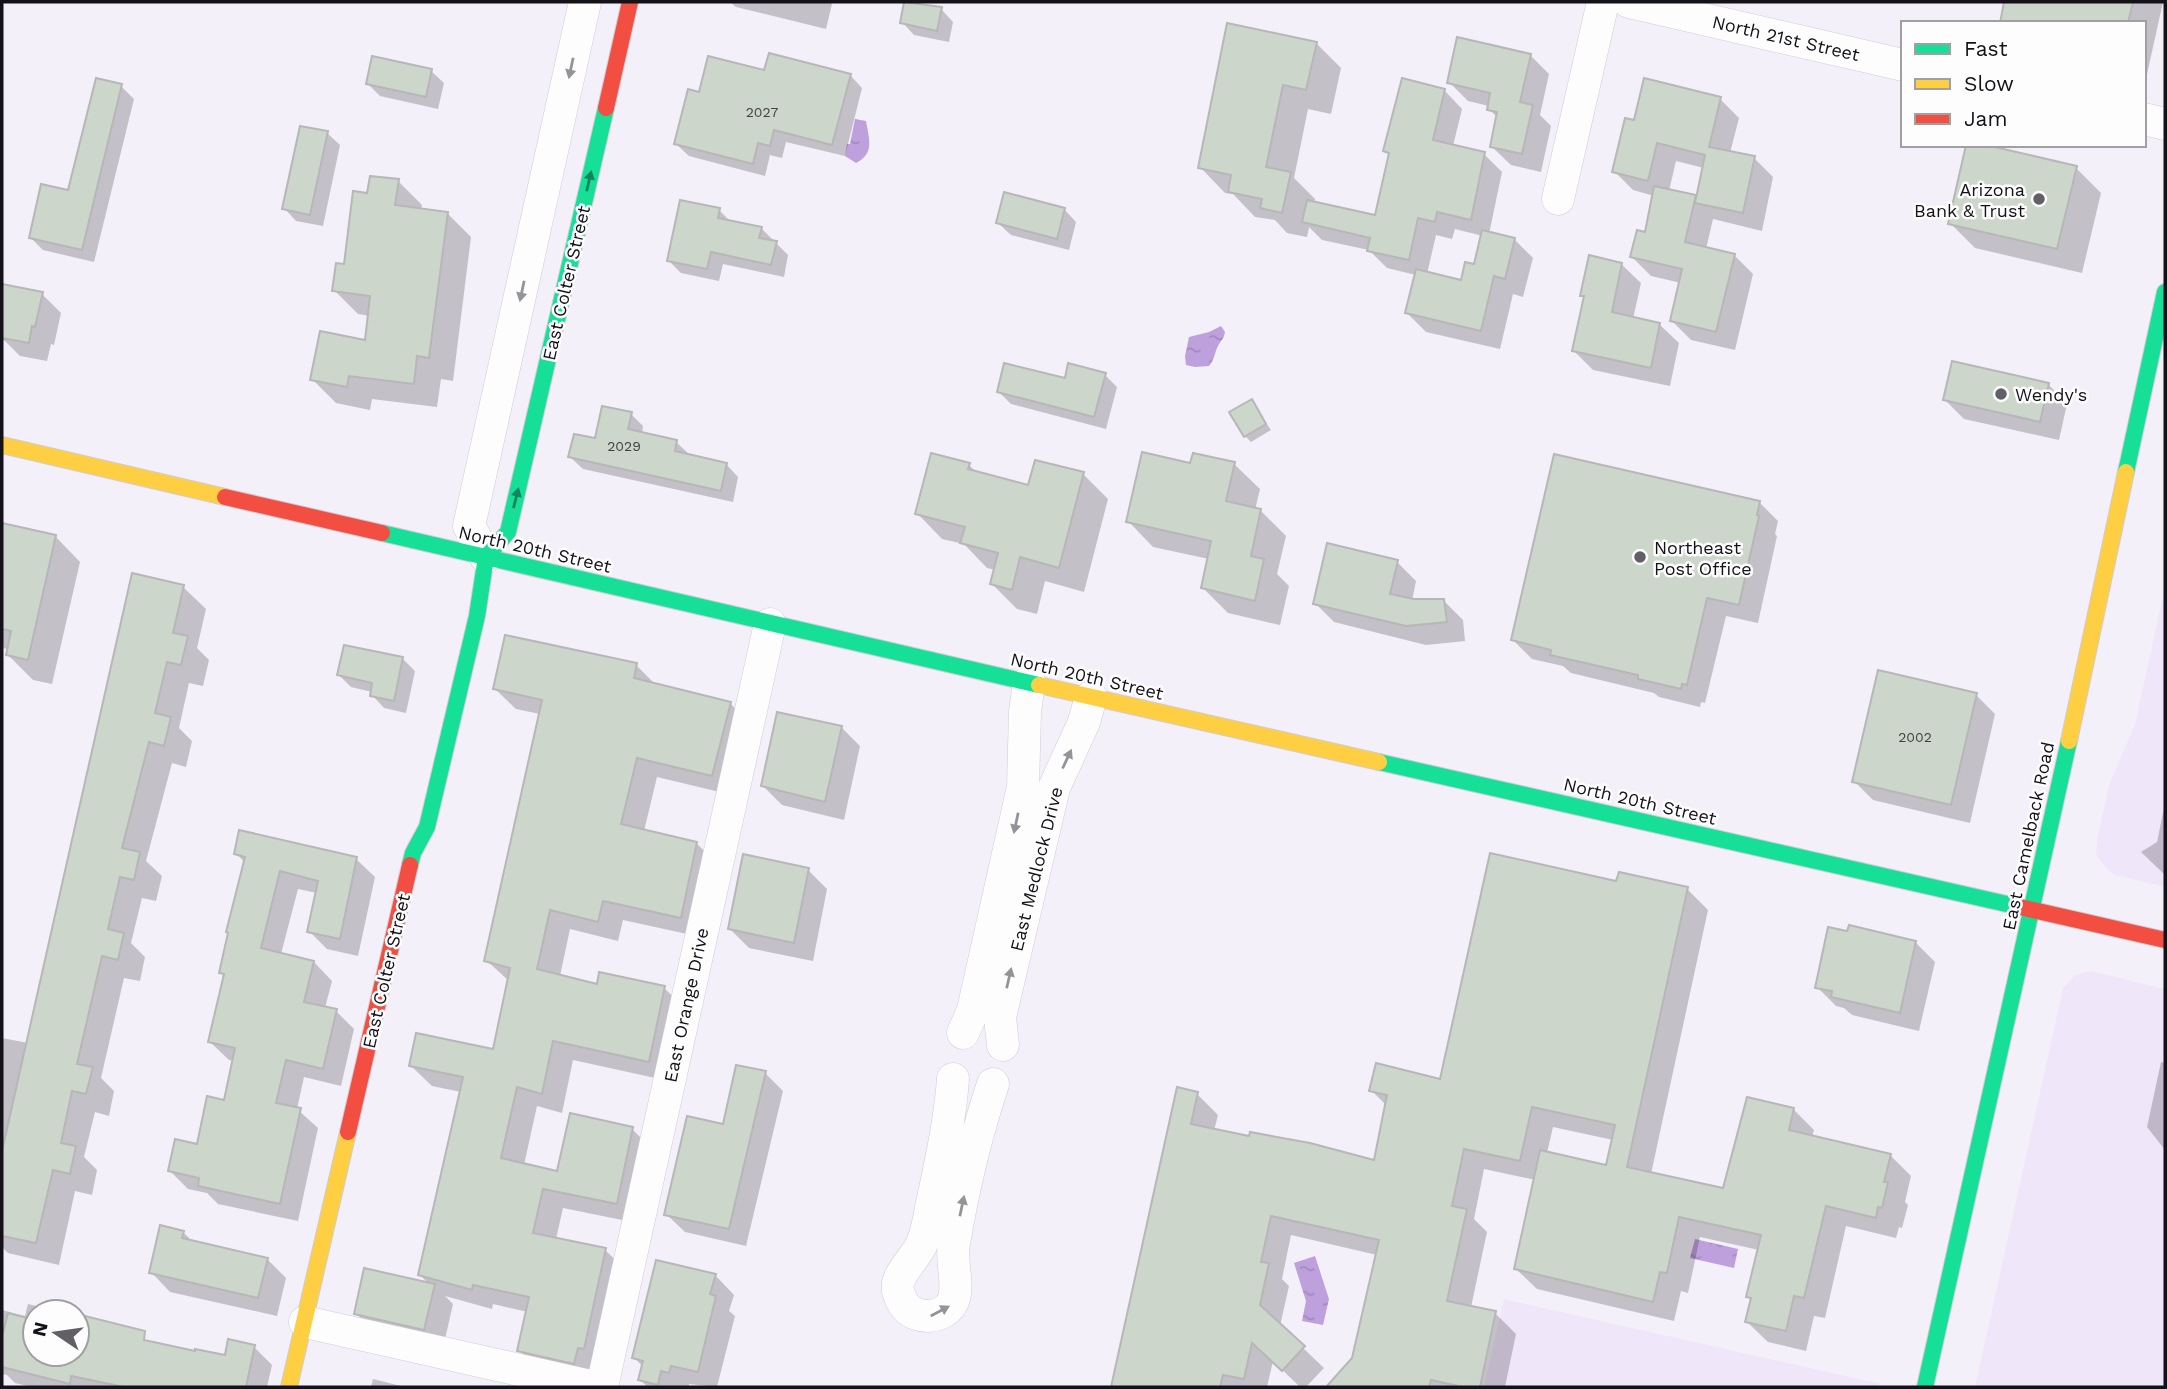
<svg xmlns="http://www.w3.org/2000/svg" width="2167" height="1389" font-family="'Work Sans',sans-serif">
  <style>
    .built { fill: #f0e6fa }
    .water { fill: url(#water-ripples) }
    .shadow { fill: #0003; fill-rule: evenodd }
    .building { fill: #cdd6ca; stroke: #b6b7b7; stroke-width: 2 }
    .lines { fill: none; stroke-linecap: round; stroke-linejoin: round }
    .street-casing { stroke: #d0ccd4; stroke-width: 33 }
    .fast-casing { stroke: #d0ccd4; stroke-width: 18 }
    .slow-casing { stroke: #d0ccd4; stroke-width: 18 }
    .jam-casing { stroke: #d0ccd4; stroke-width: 18 }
    .street { stroke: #fdfdfe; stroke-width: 32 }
    .fast { stroke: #16e098; stroke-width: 16 }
    .slow { stroke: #ffcf43; stroke-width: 16 }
    .jam { stroke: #f24e42; stroke-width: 16 }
    .oneway { fill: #959397 }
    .oneway2 { fill: #16835f }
    .poi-dot { fill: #635f67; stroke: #fdfdfd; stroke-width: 2.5 }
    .labels { text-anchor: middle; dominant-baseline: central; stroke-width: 5; stroke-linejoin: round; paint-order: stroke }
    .number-label { font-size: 14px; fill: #434245 }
    .street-label { font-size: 18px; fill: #151119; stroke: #fdfdfd }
    .poi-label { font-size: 18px; fill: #151119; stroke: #fdfdfd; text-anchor: start }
  </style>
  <defs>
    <pattern id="water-ripples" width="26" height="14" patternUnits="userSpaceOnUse" patternTransform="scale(1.75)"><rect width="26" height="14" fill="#bea1dc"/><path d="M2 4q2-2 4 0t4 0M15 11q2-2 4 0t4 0" fill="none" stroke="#a28abc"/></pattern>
  </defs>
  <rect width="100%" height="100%" fill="#f4f0f9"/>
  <path class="built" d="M2165 586V887L2115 875 2108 870 2096 855 2097 840 2109 785 2135 724Z
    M2091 971 2165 989V1387H1975L2063 988 2075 975Z
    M1504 1299 1863 1380 1880 1383 1879 1387H1484Z"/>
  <path class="water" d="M855 119 866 121C869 138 875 154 856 163L845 156 847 144H850Z
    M1221 326 1225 332C1224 339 1221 340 1218 346 1214 354 1215 359 1209 366L1195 367 1186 365 1185 356 1189 337 1209 332Z
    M1695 1239 1738 1249 1734 1268 1690 1258Z
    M1315 1256 1329 1299 1323 1325 1302 1321 1306 1301 1294 1263Z"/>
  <path class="shadow" d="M730 2H830L832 4 826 29 736 7Z
    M906 2 941 9 953 22 949 42 914 35 902 22Z
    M2006 2H2163L2146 79 2144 78V23H2001Z
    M1316 43 1341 68 1331 114 1308 109 1294 178 1315 199 1314 204 1376 217 1390 156 1385 151 1444 90 1462 109 1453 146 1484 154 1502 172 1489 234 1514 239 1533 258 1523 297 1513 294 1500 349 1426 332 1407 313 1416 275 1387 268 1369 250 1322 240 1309 227 1307 237 1287 233 1275 220 1255 217 1233 194 1225 193 1200 167ZM1455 229 1483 236 1475 266 1462 282 1427 274 1436 235 1452 239Z
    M1530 55 1549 74 1540 115 1551 126 1541 172 1511 165 1491 146 1498 118 1489 109V106L1468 101 1449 82Z
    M431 71 444 83 438 109 380 96 368 84Z
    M765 72 850 75 862 88 845 156 786 142 782 158 770 155 765 176 689 156 676 144Z
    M121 86 134 99 94 262 43 250 31 238 69 192Z
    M1720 99 1739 118 1730 153 1754 158 1773 177 1762 231 1713 219 1706 249 1734 255 1753 274 1735 350 1691 340 1672 321 1681 283 1651 276 1632 257 1646 234 1654 196 1633 190 1614 171 1635 122ZM1676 161 1704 168 1697 199 1669 191Z
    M327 133 340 145 323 226 296 221 284 208Z
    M2076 168 2101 193 2082 273 1975 248 1950 223Z
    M398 181 422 205 421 210 447 213 471 237 453 381 441 379 437 407 372 399 370 410 336 403 312 379 366 342 370 316 358 314 334 290 346 266 369 195Z
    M1064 209 1076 222 1069 250 1011 235 998 223Z
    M719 210 731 222 761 228 788 255 784 277 723 264 719 281 681 273 669 261Z
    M1621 264 1641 283 1633 319 1659 324 1679 343 1670 386 1593 370 1574 351 1586 299 1582 295Z
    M2 285 42 294 61 313 54 345 51 344 47 361 20 356 5 341 2 340Z
    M1105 375 1117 387 1106 429 1011 404 998 391Z
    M2048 384 2067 404 2059 440 1964 419 1945 400Z
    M1251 401 1271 430 1251 442 1245 436Z
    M631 414 643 426 642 434 676 442 689 454 726 464 738 477 733 502 583 469 570 457 596 440Z
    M1234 464 1260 489 1255 510 1261 511 1286 536 1277 574 1289 586 1280 625 1228 613 1203 588 1209 559 1153 547 1128 521 1192 465Z
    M969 465 977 473 1030 487 1083 474 1108 499 1084 592 1045 581 1037 614 1017 609 992 584 996 570 987 568 964 544 942 539 917 513Z
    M1759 502 1778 521 1775 534 1777 536 1758 623 1726 616 1705 703 1701 702 1700 707 1659 697 1654 693 1571 673 1563 666 1532 659 1513 640Z
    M2 524 55 536 80 562 52 684 33 680 8 655 9 649 2 648Z
    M1397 562 1416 581 1412 601H1444L1463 620 1465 641 1426 645 1334 622 1315 603Z
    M183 587 206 609 197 648 209 660 203 686 189 683 179 728 192 741 186 767 172 763 146 861 162 876 156 901 142 898 131 943 145 957 140 981 124 978 101 1078 114 1091 109 1116 95 1112 84 1157 97 1170 92 1195 75 1191 59 1265 8 1253 2 1247V1038L28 1043Z
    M402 658 415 671 406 713 384 708 372 695V692L351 687 339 675Z
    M636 665 656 685 730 703 750 724 732 795 657 777 644 831 696 843 717 863 701 937 623 920 618 941 570 929 560 976 598 986 664 988 685 1008 669 1081 573 1060 562 1113 537 1106 524 1165 559 1173 632 1129 652 1149 637 1223 563 1208 556 1239 605 1250 626 1270 594 1383 539 1370 519 1350 528 1312 493 1304 492 1309 445 1296 453 1304 443 1348 375 1333 356 1313 429 1284 420 1275 461 1092 432 1086 411 1066 494 1051 509 981 486 960 540 714 516 709 495 689Z
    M1976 695 1995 714 1970 823 1873 800 1854 781Z
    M841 727 860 746 844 820 782 805 763 786Z
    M2165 803V875L2141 852 2157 842Z
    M236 853 356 859 375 877 358 956 327 949 309 931 317 893 298 889 281 954 314 962 332 981 325 1008 336 1011 354 1029 341 1086 304 1077 297 1109 318 1128 298 1221 218 1204 207 1193 188 1189 170 1171 198 1146 225 1102 234 1061 229 1060 210 1042 225 977 221 972 245 863Z
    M808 870 827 889 813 961 749 948 730 929Z
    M1618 883 1687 889 1708 910 1651 1174 1725 1190 1793 1109 1814 1130 1812 1137 1890 1155 1911 1176 1905 1202 1908 1205 1902 1228 1899 1227 1896 1238 1846 1226 1825 1318 1814 1316 1806 1351 1768 1342 1747 1322 1752 1301 1748 1297 1759 1250 1700 1237 1688 1293 1681 1291 1674 1321 1537 1289 1516 1269 1536 1180 1484 1169 1474 1219 1487 1232 1471 1307 1495 1313 1516 1334 1505 1387H1329L1354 1359 1377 1255 1291 1235 1282 1279 1289 1286 1280 1326 1324 1368 1306 1387H1300L1273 1361 1267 1387H1112L1179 1089 1197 1094 1218 1115 1214 1131 1375 1162 1387 1106 1371 1090 1441 1081ZM1553 1127 1613 1140 1607 1167 1547 1153Z
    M1916 943 1935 962 1919 1031 1852 1015 1844 1008 1836 1006 1817 987Z
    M2161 1062 2165 1063V1150L2147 1127Z
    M765 1073 783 1091 746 1246 685 1232 666 1214Z
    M183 1232 193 1242 267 1259 286 1278 277 1316 170 1292 151 1272Z
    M715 1275 734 1295 729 1311 735 1316 717 1387 689 1384V1387H648L640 1380 643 1367 634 1357Z
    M28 1304 61 1312H35V1354H77V1316L103 1336 226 1357 254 1347 272 1365 267 1387H32L15 1383 7 1375 2 1374V1310L25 1316Z
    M373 1379 401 1386 403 1387H371Z"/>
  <path class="building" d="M904 2 942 7 937 31 900 23Z
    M2004 2H2133L2128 23H2000Z
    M1227 23 1317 42 1306 90 1283 85 1266 167 1291 172 1282 213 1260 208 1262 199 1228 192 1231 175 1198 168Z
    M1457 37 1531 54 1520 102 1533 105 1522 154 1490 147 1497 112 1487 110 1490 93 1447 83Z
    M769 53 851 74 832 145 774 130 770 146 758 143 753 164 674 144 688 89 699 92 708 56 764 70Z
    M372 56 432 69 426 97 366 84Z
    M96 78 122 84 82 250 29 238 41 184 68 190Z
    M1402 78 1445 89 1433 140 1485 152 1471 220 1437 212 1435 222 1418 218 1409 260 1367 251 1370 238 1302 222 1307 200 1375 215 1389 153 1383 151Z
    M1644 78 1721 97 1709 147 1755 156 1743 213 1695 203 1705 155 1657 143 1648 181 1612 172 1625 118 1634 120Z
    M300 126 328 131 310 215 282 209Z
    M1966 145H1986L2077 166 2057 249 1948 224Z
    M370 176 399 179 395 205 448 212 429 358 417 356 414 384 349 376 347 387 310 380 320 331 365 340 370 296 332 291 336 263 344 264 353 191 367 193Z
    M1654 186 1696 195 1685 242 1735 254 1716 332 1670 321 1682 269 1630 257 1637 230 1645 232Z
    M1004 192 1065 208 1057 239 996 223Z
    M680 200 720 208 718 218 762 227 759 238 777 241 771 265 711 252 707 269 667 261Z
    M1482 230 1515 238 1505 279 1494 276 1481 331 1405 313 1416 269 1461 280 1465 262 1474 264Z
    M1589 255 1622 263 1612 312 1660 323 1651 368 1572 351 1584 296H1580Z
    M2 284 43 292 35 327 32 326 29 343 2 338Z
    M1952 361 2049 383 2040 422 1943 400Z
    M1004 363 1065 378 1068 363 1106 373 1094 417 997 392Z
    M1252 399 1266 424 1244 437 1229 412Z
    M602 406 632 412 628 429 677 440 675 451 727 463 721 491 568 457 574 434 595 438Z
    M1142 452 1190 463 1193 453 1235 462 1226 501 1261 509 1251 556 1264 559 1255 601 1201 588 1211 541 1126 522Z
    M931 453 970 463 968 469 1028 485 1035 460 1084 472 1059 568 1020 557 1012 590 990 584 998 553 960 543 965 527 915 514Z
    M1554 454 1760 501 1757 515 1759 516 1739 605 1707 598 1687 685 1682 684 1681 689 1638 679V675L1550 655 1551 650 1511 640Z
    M2 523 56 535 28 660 6 655 11 631 2 629Z
    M1327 543 1398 560 1390 594 1414 599H1444L1447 622 1406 626 1313 604Z
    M132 573 184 585 173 633 188 636 181 665 167 662 155 713 171 717 164 746 149 742 122 848 140 852 134 880 120 877 108 929 124 933 118 960 102 956 77 1064 93 1067 86 1094 72 1091 61 1143 76 1146 70 1174 53 1170 36 1243 2 1236V1151Z
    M505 635 637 663 634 678 731 702 712 776 637 758 621 824 697 842 681 918 603 901 598 922 550 910 537 969 597 984 599 972 665 986 649 1062 553 1041 542 1094 517 1087 501 1158 557 1171 570 1113 633 1127 617 1204 543 1189 533 1233 606 1248 584 1349 578 1348 574 1364 517 1351 529 1297 473 1285 472 1290 418 1275 463 1077 409 1066 416 1033 493 1049 510 968 484 961 542 700 493 689Z
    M344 645 403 657 394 701 370 696 372 683 337 675Z
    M1878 670 1977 693 1951 805 1852 782Z
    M777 712 842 726 825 802 761 786Z
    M239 830 357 857 340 939 307 932 318 881 280 871 261 948 314 961 304 1002 337 1009 323 1069 286 1060 276 1103 301 1108 280 1204 198 1186 199 1178 168 1171 175 1139 197 1144 207 1096 224 1100 235 1048 208 1042 224 974 219 973 228 933 226 932 245 857 234 854Z
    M1490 853 1616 881 1619 872 1688 887 1627 1167 1723 1188 1747 1097 1794 1108 1789 1130 1891 1154 1884 1182H1888L1882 1208 1878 1207 1876 1218 1826 1206 1804 1298 1794 1296 1786 1331 1745 1322 1751 1298 1746 1297 1761 1235 1679 1217 1667 1273 1660 1272 1653 1302 1514 1269 1540 1150 1606 1165 1615 1125 1532 1107 1520 1161 1464 1149 1452 1206 1467 1209 1447 1301 1496 1311 1480 1387H1463L1431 1380 1429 1387H1326L1352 1358 1379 1240 1271 1216 1261 1262 1269 1263 1260 1305 1305 1346 1282 1371 1252 1343 1244 1379 1223 1375 1220 1387H1111L1177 1087 1198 1092 1191 1124 1249 1136 1250 1132 1310 1143 1374 1160 1387 1095 1369 1091 1376 1063 1440 1079Z
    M743 854 809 868 794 943 728 929Z
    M1849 925 1916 941 1900 1013 1831 997 1832 991 1815 988 1828 927 1847 931Z
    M736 1065 766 1071 729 1229 664 1215 687 1116 723 1124Z
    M160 1225 184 1231 182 1238 268 1258 258 1298 149 1273Z
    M656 1260 716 1274 710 1294 716 1296 698 1372 671 1366 669 1373 661 1371 658 1385 638 1380 643 1361 632 1358Z
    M364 1268 435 1284 424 1330 354 1314Z
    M8 1313 35 1320V1354H77V1314L145 1331 144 1340 195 1351V1349L225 1355 228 1339 255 1345 246 1387H124L71 1376 70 1384 2 1367V1337Z"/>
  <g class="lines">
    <g class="street-casing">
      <path id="street" d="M1629 2 1903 65
        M2144 119 2165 124
        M1558 199 1603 2
        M486 557 469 526 585 2
        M963 1033 973 1010 1023 787 1025 712 1029 682
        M1003 1045 1000 1017 1054 788 1084 722 1091 697
        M953 1079C950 1119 942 1156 934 1194 930 1209 929 1226 923 1241 917 1258 894 1275 898 1291 901 1302 906 1311 917 1314 930 1319 947 1314 953 1301 960 1284 950 1262 954 1243 963 1190 976 1135 993 1084
        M305 1322 595 1387
        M602 1387 770 624"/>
    </g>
    <g class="fast-casing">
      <path id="fast" d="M2126 472 2165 292
        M382 533 1039 685
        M1379 762 2020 907
        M410 865 413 853 427 827 477 616 486 557 508 532 606 108
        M1925 1387 2069 741"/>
    </g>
    <g class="slow-casing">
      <path id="slow" d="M2 445 225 497
        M1039 685 1379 762
        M2069 741 2126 472
        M289 1387 348 1132"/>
    </g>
    <g class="jam-casing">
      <path id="jam" d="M606 108 630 2
        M225 497 382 533
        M2020 907 2165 940
        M348 1132 410 865"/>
    </g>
    <use href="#street" class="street"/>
    <use href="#fast" class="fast"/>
    <use href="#slow" class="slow"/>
    <use href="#jam" class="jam"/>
  </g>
  <defs><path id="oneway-solid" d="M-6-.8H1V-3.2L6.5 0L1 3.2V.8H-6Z" transform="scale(1.75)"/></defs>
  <g class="oneway">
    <use href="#oneway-solid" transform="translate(571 68) rotate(102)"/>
    <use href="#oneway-solid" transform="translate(522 291) rotate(102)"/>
    <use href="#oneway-solid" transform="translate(1067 759) rotate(-65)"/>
    <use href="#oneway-solid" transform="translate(1016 823) rotate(102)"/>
    <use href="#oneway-solid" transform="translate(1009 978) rotate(-77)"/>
    <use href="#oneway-solid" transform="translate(962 1206) rotate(-78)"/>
    <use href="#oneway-solid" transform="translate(940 1311) rotate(-28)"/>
  </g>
  <g class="oneway2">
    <use href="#oneway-solid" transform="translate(589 181) rotate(-77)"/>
    <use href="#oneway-solid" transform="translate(516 498) rotate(-76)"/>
  </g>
  <g class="poi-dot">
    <circle cx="2039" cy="199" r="7"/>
    <circle cx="2001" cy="394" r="7"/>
    <circle cx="1640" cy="557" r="7"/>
  </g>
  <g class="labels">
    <g class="number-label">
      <text x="762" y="112">2027</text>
      <text x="624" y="446">2029</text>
      <text x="1915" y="737">2002</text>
    </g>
    <g class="street-label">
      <text transform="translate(1786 38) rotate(13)">North 21st Street</text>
      <text transform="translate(566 283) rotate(-77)">East Colter Street</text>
      <text transform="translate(535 549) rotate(13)">North 20th Street</text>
      <text transform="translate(1087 676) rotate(13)">North 20th Street</text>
      <text transform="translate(1640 801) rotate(13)">North 20th Street</text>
      <text transform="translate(2028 836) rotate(-78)">East Camelback Road</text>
      <text transform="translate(1036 869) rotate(-76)">East Medlock Drive</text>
      <text transform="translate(386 971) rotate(-77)">East Colter Street</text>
      <text transform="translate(686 1005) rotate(-78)">East Orange Drive</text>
    </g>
    <g class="poi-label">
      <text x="2025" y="189" text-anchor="end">Arizona<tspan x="2025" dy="21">Bank &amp; Trust</tspan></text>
      <text x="2015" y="394">Wendy's</text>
      <text x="1654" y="547">Northeast<tspan x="1654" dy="21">Post Office</tspan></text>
    </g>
  </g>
  <rect width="2167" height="1389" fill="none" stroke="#151119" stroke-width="7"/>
  <rect x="1901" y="21" width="245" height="126" fill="#fdfdfd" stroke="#a09fa2" stroke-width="2"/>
  <rect x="1915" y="44" width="35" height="10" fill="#16e098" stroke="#a09fa2" stroke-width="2"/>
  <text x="1964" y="56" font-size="21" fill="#151119">Fast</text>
  <rect x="1915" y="79" width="35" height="10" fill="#ffcf43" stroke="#a09fa2" stroke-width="2"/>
  <text x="1964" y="91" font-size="21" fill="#151119">Slow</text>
  <rect x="1915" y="114" width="35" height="10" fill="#f24e42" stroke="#a09fa2" stroke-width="2"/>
  <text x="1964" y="126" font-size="21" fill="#151119">Jam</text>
  <g transform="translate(56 1333) rotate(283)"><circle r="33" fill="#fdfdfd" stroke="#a09fa2" stroke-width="2"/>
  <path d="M0-5L12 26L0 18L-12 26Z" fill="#635f67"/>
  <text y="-10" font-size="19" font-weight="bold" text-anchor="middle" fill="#151119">N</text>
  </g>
</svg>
